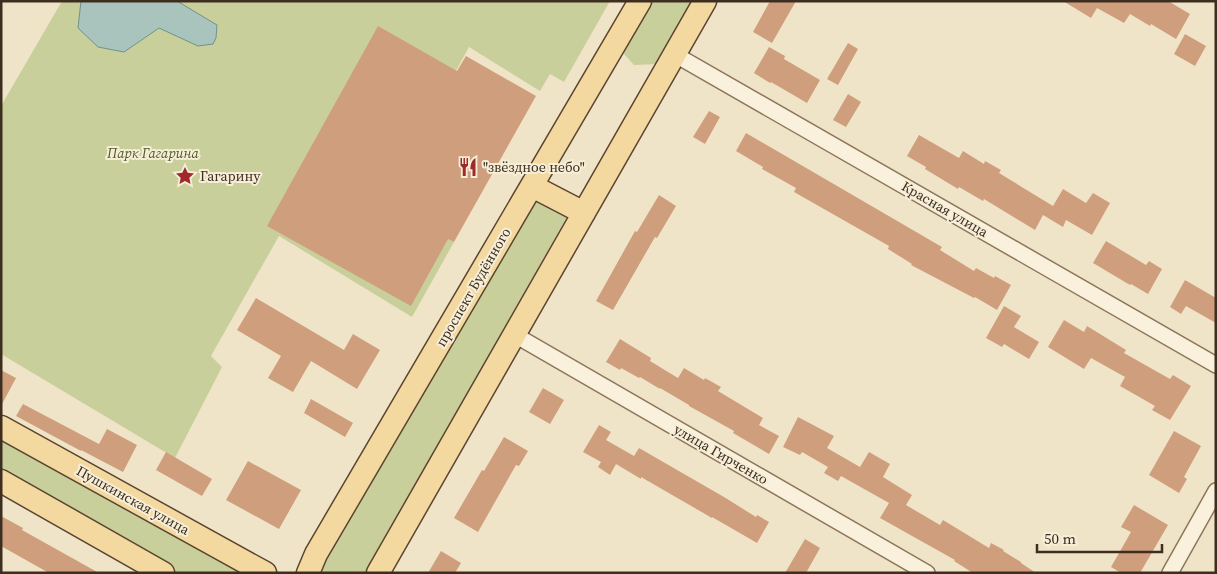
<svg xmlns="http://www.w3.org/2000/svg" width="1217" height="574" font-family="'Source Serif 4',serif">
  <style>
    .green { fill: #c9cf9b }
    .water { fill: #a9c4bc; stroke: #6f938a }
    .building { fill: #cf9f7d }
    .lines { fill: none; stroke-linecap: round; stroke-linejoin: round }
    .minor-casing { stroke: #8d765c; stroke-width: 18 }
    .primary-casing { stroke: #5b4430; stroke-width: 25 }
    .minor { stroke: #faf1dc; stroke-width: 15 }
    .primary { stroke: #f3d9a0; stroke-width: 22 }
    .labels { text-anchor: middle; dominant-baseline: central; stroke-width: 4; stroke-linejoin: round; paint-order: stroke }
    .park-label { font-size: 14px; font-style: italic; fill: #4d5a26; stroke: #f7eed8 }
    .poi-label { font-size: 14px; fill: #3d2e20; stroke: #f7eed8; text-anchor: start }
    .street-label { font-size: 14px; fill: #3d2e20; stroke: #f7eed8 }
  </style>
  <rect width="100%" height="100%" fill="#f0e4c8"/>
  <path class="green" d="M62 1H610L564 82 550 74 540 91 469 47 384 202 454 242 412 317 279 236 211 356 222 367 175 458 1 354V106Z
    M649 1H695L659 64 634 65 624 54 626 39Z
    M537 198 568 215 366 573H316Z
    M1 439 244 573H176L1 474Z"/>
  <path class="water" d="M81 1H177L217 25 216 38 213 44 198 46 159 28 124 52 98 47 78 28Z"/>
  <path class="building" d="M770 1H796L772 43 753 32Z
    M1063 1H1168L1190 14 1176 39 1151 24 1150 26 1130 14 1124 23 1097 8 1091 18Z
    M378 26 457 71 466 56 536 96 454 242 448 239 411 306 267 226Z
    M1185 34 1206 46 1195 66 1174 54Z
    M848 43 858 49 838 85 827 79Z
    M769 47 785 56 784 59 820 80 807 103 771 82 770 83 754 73Z
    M848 94 861 102 846 127 833 120Z
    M709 111 720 117 705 144 693 137Z
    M746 133 942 247 940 250 974 271 976 268 994 278 995 276 1011 285 997 310 975 297 974 298 911 265 912 264 888 249 889 246 794 192 796 188 762 169 763 167 736 151Z
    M919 135 959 158 963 151 984 164 985 161 1001 170 999 173 1053 206 1063 189 1086 203 1093 193 1110 203 1092 235 1066 220 1063 227 1043 215 1035 230 984 199 983 201 959 187 958 189 925 169 926 167 907 156Z
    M659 195 676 206 657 238 655 237 613 310 596 301 635 231 637 232Z
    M1106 241 1146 265 1149 261 1162 269 1148 294 1131 284 1130 285 1093 263Z
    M1185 280 1216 298V323L1186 306 1181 314 1170 307Z
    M256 298 344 350 353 334 380 350 357 389 311 361 293 392 268 378 281 356 237 330Z
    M1004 306 1021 316 1014 327 1039 342 1029 359 1004 344 1002 347 986 338Z
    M1064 320 1084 332 1087 326 1126 350 1124 353 1170 379 1173 375 1191 386 1170 420 1152 410 1155 406 1120 386 1125 377 1091 358 1084 369 1048 347Z
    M620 339 651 358 650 361 678 378 684 368 704 380 705 378 721 387 718 391 763 418 759 425 779 436 769 454 733 433 734 431 689 406V405L660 388V389L640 377 639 378 621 368 620 370 606 362Z
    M1 370 16 378 1 406Z
    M543 388 564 400 550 424 529 412Z
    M311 399 353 423 345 437 304 413Z
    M23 404 99 444 107 429 137 445 123 472 81 450V451L16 416Z
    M798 417 834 436 827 448 860 467 869 452 890 464 883 477 912 495 906 505 940 525 943 520 989 548 991 543 1004 550 1003 551 1021 562V563L1036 573H973L954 561 955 560 880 518 889 503 841 476 838 481 824 473 828 467 802 452 800 455 783 447Z
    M599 425 611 432 606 440 634 456 639 448 724 497 756 517 757 515 769 522 757 543 712 517V518L641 477V479L616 464 610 475 598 467 601 462 583 452Z
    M1174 431 1201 446 1184 477 1187 479 1179 493 1149 475Z
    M504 437 528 451 519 466 516 465 478 532 454 518 482 470 484 471Z
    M166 452 212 479 202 496 156 470Z
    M248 461 301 490 279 529 226 500Z
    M1134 505 1168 525 1140 573H1121L1111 567 1131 532 1121 527Z
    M1 516 23 528 22 530 99 573H49L1 546Z
    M805 539 820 548 806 573H785Z
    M441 551 461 563 455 573H428Z"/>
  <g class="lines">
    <g class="minor-casing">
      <path id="minor" d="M674 54 1216 365
        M515 335 927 573
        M1170 573 1216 491"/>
    </g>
    <g class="primary-casing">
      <path id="primary" d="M532 186 584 213
        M1 427 265 573
        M1 481 163 573
        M308 573 316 554 640 1
        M378 573 705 1"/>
    </g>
    <use href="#minor" class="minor"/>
    <use href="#primary" class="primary"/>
  </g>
  <defs>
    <g id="restaurant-bare" transform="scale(1.5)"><path d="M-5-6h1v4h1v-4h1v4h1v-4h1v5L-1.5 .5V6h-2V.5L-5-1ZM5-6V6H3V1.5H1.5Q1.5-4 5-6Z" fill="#9e2a2b" stroke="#f7eed8" stroke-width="2.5" paint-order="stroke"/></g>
    <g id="sight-bare" transform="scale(1.5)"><path d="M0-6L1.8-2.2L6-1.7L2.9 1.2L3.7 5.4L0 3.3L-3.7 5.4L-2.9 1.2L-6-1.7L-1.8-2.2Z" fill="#9e2a2b" stroke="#f7eed8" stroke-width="2.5" paint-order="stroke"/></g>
  </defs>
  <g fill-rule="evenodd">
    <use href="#restaurant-bare" x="468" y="167"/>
    <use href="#sight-bare" x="185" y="176"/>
  </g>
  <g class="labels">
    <g class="park-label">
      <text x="153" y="153">Парк Гагарина</text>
    </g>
    <g class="poi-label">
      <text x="483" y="167">"звёздное небо"</text>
      <text x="200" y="176">Гагарину</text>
    </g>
    <g class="street-label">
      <text transform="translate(945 209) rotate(30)">Красная улица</text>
      <text transform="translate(473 287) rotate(-60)">проспект Будённого</text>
      <text transform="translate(721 454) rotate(30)">улица Гирченко</text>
      <text transform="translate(133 500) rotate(29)">Пушкинская улица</text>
    </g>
  </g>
  <rect width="1217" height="574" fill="none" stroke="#3d2e20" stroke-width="5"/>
  <path d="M1037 544v8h125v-8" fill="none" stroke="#3d2e20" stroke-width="2.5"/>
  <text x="1044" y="544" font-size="15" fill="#3d2e20" stroke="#f7eed8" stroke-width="4" paint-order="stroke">50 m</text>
</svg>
